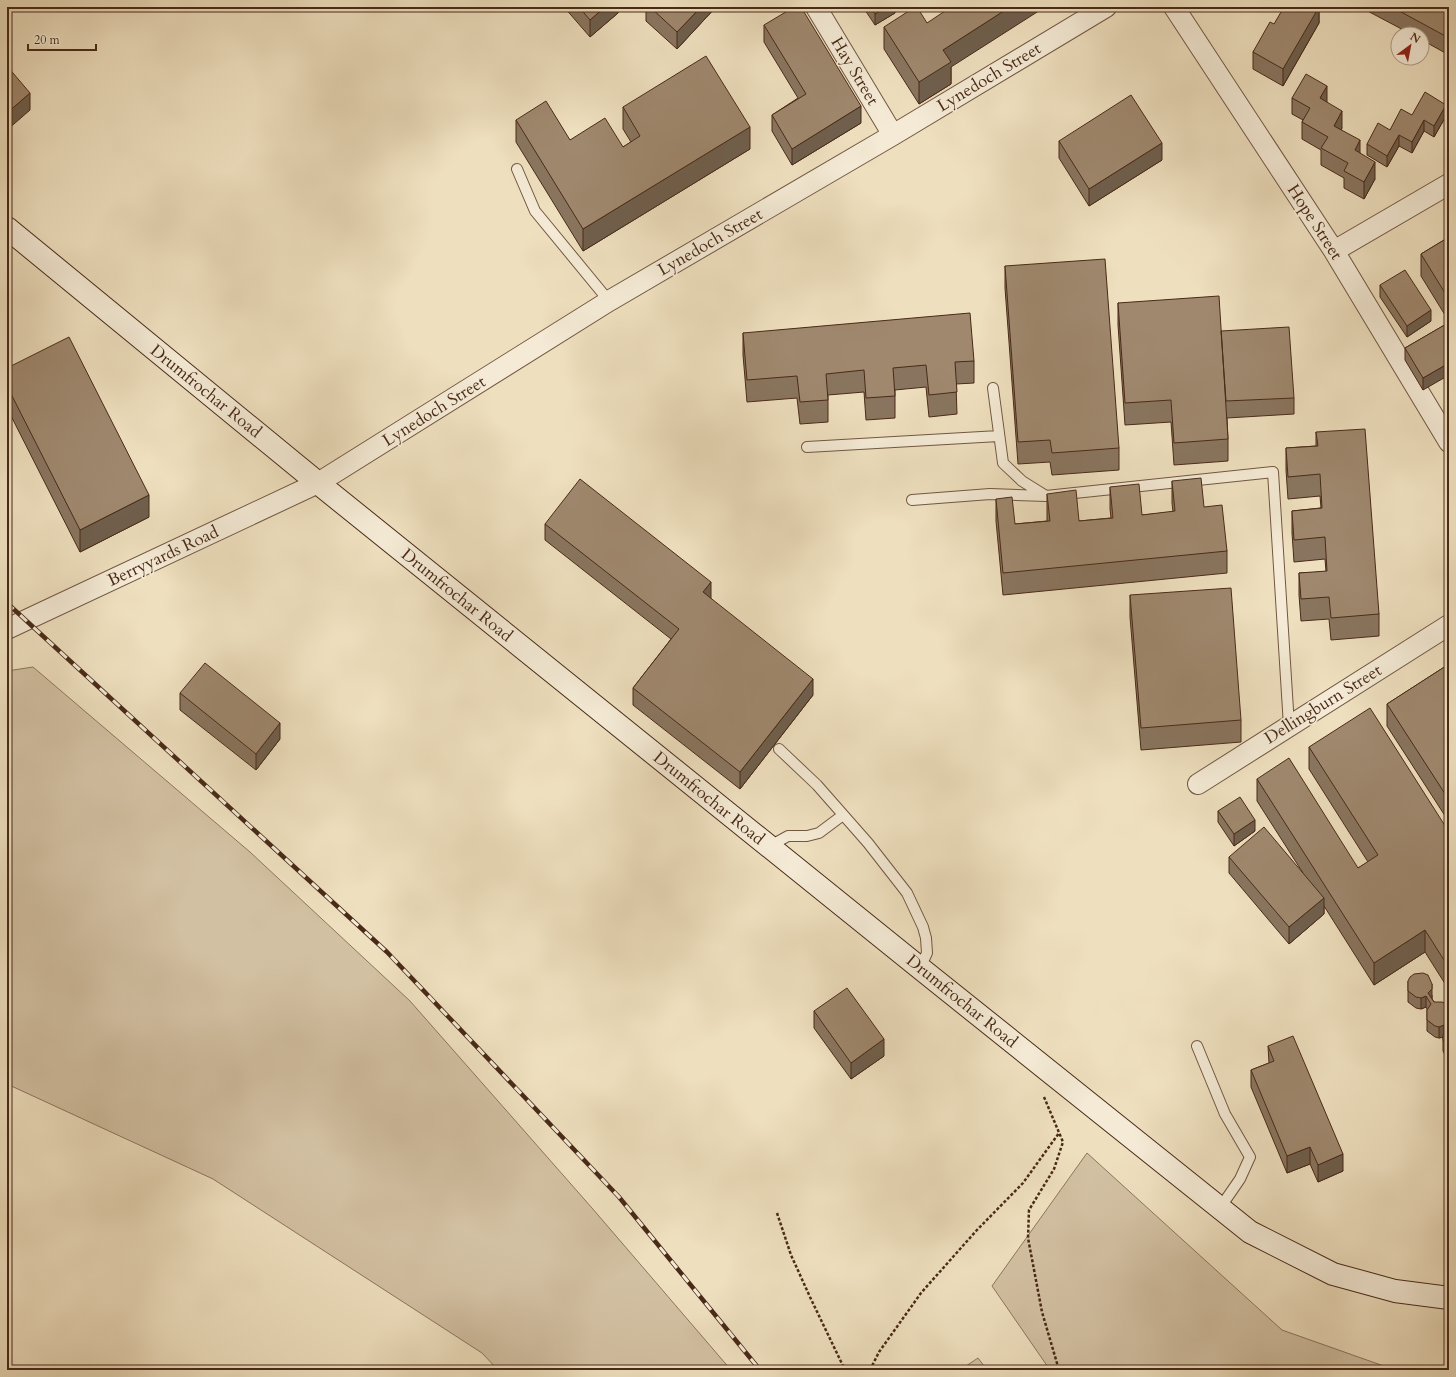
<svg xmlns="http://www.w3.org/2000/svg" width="1456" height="1377" font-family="Cardo,serif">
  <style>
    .green { fill: #d2c0a2; stroke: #8e755d }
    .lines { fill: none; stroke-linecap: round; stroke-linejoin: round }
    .service-casing { stroke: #725742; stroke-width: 12 }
    .minor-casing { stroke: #725742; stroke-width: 22 }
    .secondary-casing { stroke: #492a18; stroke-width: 24 }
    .path { stroke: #492a18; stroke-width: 2.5; stroke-dasharray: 3 2; stroke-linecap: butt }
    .service { stroke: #f4ead5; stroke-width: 10 }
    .minor { stroke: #f4ead5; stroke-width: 20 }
    .secondary { stroke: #f4ead5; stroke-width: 22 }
    .rail-casing { stroke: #492a18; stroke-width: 4.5 }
    .rail { stroke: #f4ead5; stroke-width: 3; stroke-dasharray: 9; stroke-linecap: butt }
    .wall { fill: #89755f; stroke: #492a18 }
    .shaded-wall { fill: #6f5f4d; stroke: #492a18 }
    .building { fill: #9f886e; stroke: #492a18 }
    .labels { text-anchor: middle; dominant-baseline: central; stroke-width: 3.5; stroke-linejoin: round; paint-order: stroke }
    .street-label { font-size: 17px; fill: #492a18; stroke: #f4ead5 }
  </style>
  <rect width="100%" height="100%" fill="#eedfbe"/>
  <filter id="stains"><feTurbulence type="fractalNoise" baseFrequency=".005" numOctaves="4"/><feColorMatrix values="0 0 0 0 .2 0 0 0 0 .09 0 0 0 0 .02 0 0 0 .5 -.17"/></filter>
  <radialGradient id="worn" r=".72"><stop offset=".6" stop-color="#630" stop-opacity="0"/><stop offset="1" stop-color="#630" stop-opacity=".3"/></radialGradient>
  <path class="green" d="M33 667 250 852 410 1001 592 1208 731 1370H498L482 1353 213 1179 7 1084V671Z
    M1087 1153 1282 1330 1395 1370H1050L992 1286Z
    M978 1358 987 1370H960Z"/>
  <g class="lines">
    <g class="service-casing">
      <path id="service" d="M517 169 535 211 609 301
        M993 388 1003 463 1022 481 1046 496 1273 472 1289 726
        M807 447 999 436
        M912 500 990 494 1046 496
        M779 749 817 785 868 843 907 893 923 927 926 938 927 953 920 968
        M771 848 779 841 788 836H807L819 833 843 815
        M1197 1046 1225 1114 1250 1157 1240 1179 1220 1208"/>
    </g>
    <g class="minor-casing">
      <path id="minor" d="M816 7 893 135
        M1174 7 1334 251 1449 442
        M1334 251 1449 184
        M7 629 318 483 609 301 893 135 1106 7
        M1198 784 1449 625"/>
    </g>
    <g class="secondary-casing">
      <path id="secondary" d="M7 228 318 483 920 968 1250 1232 1333 1274 1395 1291 1449 1298"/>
    </g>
    <path class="path" d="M1044 1097 1063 1142 1054 1169 1029 1210 1028 1238 1042 1312 1059 1370
      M777 1213 791 1255 810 1297 845 1370
      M870 1370 879 1352 921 1293 976 1231 1023 1183 1059 1133"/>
    <use href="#service" class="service"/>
    <use href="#minor" class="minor"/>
    <use href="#secondary" class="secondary"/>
    <g class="rail-casing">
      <path id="rail" d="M7 603 387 952 619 1197 760 1370"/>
    </g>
    <use href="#rail" class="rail"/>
  </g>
  <path class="wall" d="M564 7H618V13L590 37Z
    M646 7H716L677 49 646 21Z
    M863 7H895V13L875 25Z
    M1360 7H1449V55L1422 40V34H1411Z
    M1319 10V23L1283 86 1253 69V52L1274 24Z
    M764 25 861 123 792 165 772 131V115L798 98 764 42Z
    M884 27 951 67V84L919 104 884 49Z
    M1292 98 1327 102 1342 128 1341 130 1360 153 1375 179 1364 199 1344 188V178L1321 165V150L1302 139V122L1303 120 1292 114Z
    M623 107 750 149 583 251 516 142V120L570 140 623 147 631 142 623 129Z
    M1412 115 1446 116 1434 137 1424 131 1412 153 1399 146 1387 167 1367 155V144L1390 130Z
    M1059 141 1162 160 1089 206 1059 158Z
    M1449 237V313L1445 315 1421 276V254Z
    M1005 266 1119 448V470L1052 475 1050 462 1018 464 1005 288Z
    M1380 285 1431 321 1407 337 1380 297Z
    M1118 303 1221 331 1294 398V414L1227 418 1228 439V461L1174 465 1171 422 1125 425 1118 325Z
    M1448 323 1423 390 1405 360V348Z
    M743 333 974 361V383L956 384 957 414 929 417 926 387 895 390V418L866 420 864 392 828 395V422L800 424 797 398 747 402 743 355Z
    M7 368 149 517 80 552 7 408Z
    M1449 404V429L1448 427V405Z
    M1316 432 1379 614V636L1331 640 1329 619 1301 621 1299 595V573L1326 572 1325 559 1294 562 1292 533V511L1321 508 1320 496 1288 499 1286 470V448L1316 446Z
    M1172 481 1204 507 1227 551V573L1003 595 996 521V499L1015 524 1047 521V494L1079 521 1111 518 1110 509V487L1142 515 1173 512 1172 503Z
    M545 524 711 599 813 695 740 789 633 705V688L671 639 545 540Z
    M1130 595 1241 720V742L1141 750 1130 617Z
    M1449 664V822L1387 726V704Z
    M180 693 280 739 256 770 180 710Z
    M1309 747 1449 832V990L1425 952 1374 985 1324 906V914L1289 944 1229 873V857L1303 873 1257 801V779L1358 868 1368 862 1309 769Z
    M1218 811 1255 831 1234 846 1218 822Z
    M1408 981 1432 995V999L1434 1002 1449 1008V1060L1447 1059 1443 1051V1037L1439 1038 1435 1037 1427 1031V1009L1426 1007 1421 1009 1416 1008 1408 1002Z
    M814 1011 884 1056 851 1079 814 1028Z
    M1268 1046 1343 1171 1318 1182 1310 1164 1287 1173 1251 1087V1070L1269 1063Z"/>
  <path class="shaded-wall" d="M605 7H618V13L590 37V20Z
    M701 7H716L677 49V32Z
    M886 7H895V13L875 25V14Z
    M1010 7H1045L951 67V84L919 104V82L943 50Z
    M1313 7H1320L1319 10V23L1283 86V69Z
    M1327 86V103L1320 98Z
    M30 93V110L7 130V113Z
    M1446 105V116L1434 137V126Z
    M861 106V123L792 165V149Z
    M1342 111V128L1334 142V126Z
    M1424 120V131L1412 153V142Z
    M750 127V149L583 251V229Z
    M1399 135V146L1387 167V156Z
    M1360 140V157L1355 150Z
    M1162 143V160L1089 206V189Z
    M1375 162V179L1364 199V182Z
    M1449 291V313L1445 315V293Z
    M1431 310V321L1407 337V326Z
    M1449 363V375L1423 390V378Z
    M149 495V517L80 552V530Z
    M711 582V599L703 592Z
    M813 679V695L740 789V772Z
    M280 723V739L256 770V754Z
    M1255 820V831L1234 846V834Z
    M1324 898V914L1289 944V927Z
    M1425 930V952L1374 985V963Z
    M1432 984V1000L1428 993Z
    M1426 996V1007L1421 1009V998Z
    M1444 1025V1037L1439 1038V1027Z
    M884 1039V1056L851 1079V1063Z
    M1310 1147V1164L1287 1173V1156Z
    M1343 1154V1171L1318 1182V1165Z"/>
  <path class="building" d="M579 7H605L590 20Z
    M650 7H701L677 32Z
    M794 7H801L861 106 792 149 772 115 806 94 764 25Z
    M870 7H886L875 14Z
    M915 7H917L927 23 951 7H1010L943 50 951 62 919 82 884 27Z
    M1284 7H1319L1283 69 1253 52 1270 22 1274 24Z
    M1392 7H1449V38Z
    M706 56 750 127 583 229 516 120 546 101 570 140 605 118 623 147 640 136 623 107Z
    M7 66 30 93 7 113Z
    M1306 74 1327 86 1320 98 1342 111 1334 126 1360 140 1355 150 1375 162 1364 182 1344 171 1348 163 1321 148 1328 137 1302 122 1310 108 1292 98Z
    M1425 92 1446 105 1434 126 1424 120 1412 142 1399 135 1387 156 1367 144 1378 123 1390 130 1401 109 1412 115Z
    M1131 95 1162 143 1089 189 1059 141Z
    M1449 237V291L1445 293 1421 254Z
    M1105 259 1119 448 1052 453 1050 440 1018 442 1005 266Z
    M1405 270 1431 310 1407 326 1380 285Z
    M1219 296 1228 439 1174 443 1171 400 1125 403 1118 303Z
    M970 313 974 361 955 362 957 392 929 395 926 365 893 368 895 396 866 398 864 370 826 374 828 400 800 402 797 376 747 380 743 333Z
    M1448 323 1449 325V363L1423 378 1405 348Z
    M1289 327 1294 398 1226 401 1221 331Z
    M69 337 149 495 80 530 7 386V368Z
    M1365 429 1379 614 1331 618 1329 597 1301 599 1299 573 1327 571 1325 537 1294 540 1292 511 1322 508 1320 474 1288 477 1286 448 1318 446 1316 432Z
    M1201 478 1204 507 1222 505 1227 551 1003 573 996 499 1012 497 1015 524 1050 521 1047 494 1076 490 1079 521 1113 518 1110 487 1139 484 1142 515 1175 511 1172 481Z
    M580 479 711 582 703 592 813 679 740 772 633 688 679 629 545 524Z
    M1231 588 1241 720 1141 728 1130 595Z
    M205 663 280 723 256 754 180 693Z
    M1449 664V800L1387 704Z
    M1370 708 1449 832V968L1425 930 1374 963 1257 779 1289 758 1358 868 1378 855 1309 747Z
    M1240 797 1255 820 1234 834 1218 811Z
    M1264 827 1324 898 1289 927 1229 857Z
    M1423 973 1428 975 1432 984V989L1428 993 1434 1002H1442L1447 1004 1449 1008V1020L1447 1023 1449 1026V1049L1447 1048 1443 1040V1035L1447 1030 1444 1025 1439 1027 1435 1026 1427 1020V1010L1431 1004 1426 996 1421 998 1416 997 1408 991V981L1410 977 1414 974Z
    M847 988 884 1039 851 1063 814 1011Z
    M1293 1036 1343 1154 1318 1165 1310 1147 1287 1156 1251 1070 1274 1061 1268 1046Z"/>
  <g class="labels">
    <g class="street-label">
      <text transform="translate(855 71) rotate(59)">Hay Street</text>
      <text transform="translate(989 77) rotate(-31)">Lynedoch Street</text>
      <text transform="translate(1315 222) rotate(57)">Hope Street</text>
      <text transform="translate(710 242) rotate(-30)">Lynedoch Street</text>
      <text transform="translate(206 391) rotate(39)">Drumfrochar Road</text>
      <text transform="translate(434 411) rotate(-32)">Lynedoch Street</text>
      <text transform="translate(163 556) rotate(-25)">Berryyards Road</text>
      <text transform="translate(457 595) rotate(39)">Drumfrochar Road</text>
      <text transform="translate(1323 704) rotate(-32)">Dellingburn Street</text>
      <text transform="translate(709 798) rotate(39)">Drumfrochar Road</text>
      <text transform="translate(962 1001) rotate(39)">Drumfrochar Road</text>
    </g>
  </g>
  <rect width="1456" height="1377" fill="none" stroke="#eedfbe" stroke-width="24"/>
  <rect x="8" y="8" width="1440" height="1361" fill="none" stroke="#492a18" stroke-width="2"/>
  <rect x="12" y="12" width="1432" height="1353" fill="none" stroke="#492a18"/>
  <g transform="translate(1410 46) rotate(32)"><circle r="19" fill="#f4ead5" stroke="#b09d89"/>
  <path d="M0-3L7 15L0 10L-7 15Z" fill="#8f2418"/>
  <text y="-6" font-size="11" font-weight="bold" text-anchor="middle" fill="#492a18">N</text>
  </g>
  <path d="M28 44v6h68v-6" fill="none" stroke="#492a18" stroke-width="2"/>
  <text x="34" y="44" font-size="12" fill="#492a18" stroke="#f4ead5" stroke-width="3" paint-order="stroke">20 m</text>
  <rect width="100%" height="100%" filter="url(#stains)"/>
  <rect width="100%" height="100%" fill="url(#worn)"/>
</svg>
